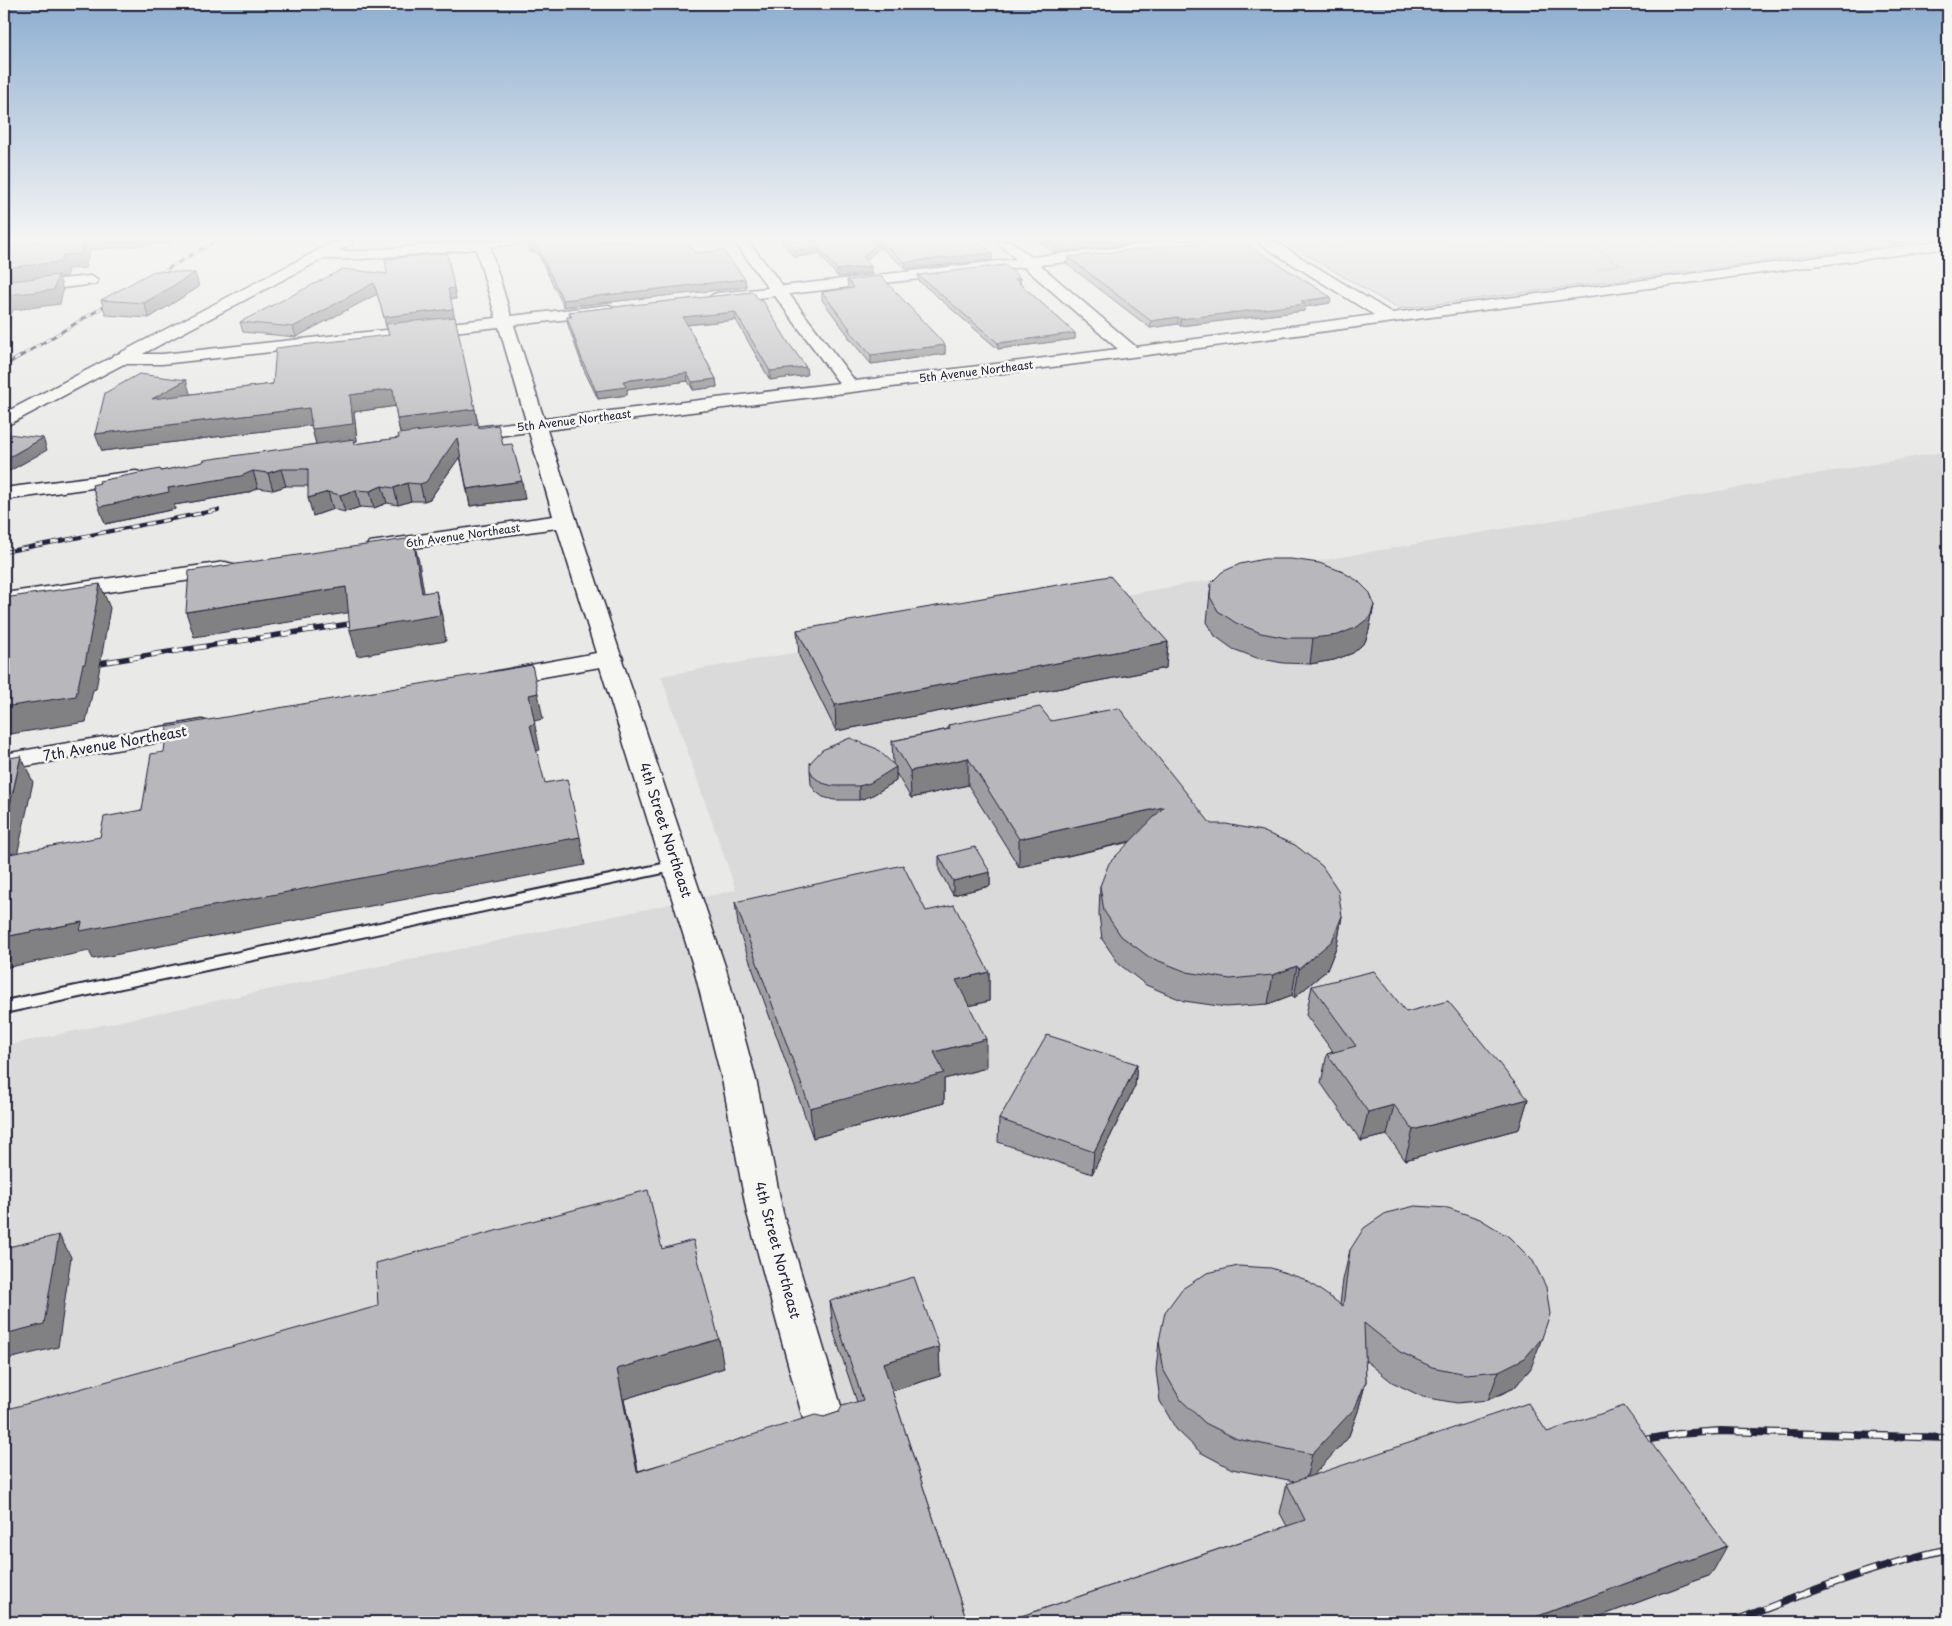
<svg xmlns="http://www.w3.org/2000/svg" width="1952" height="1626" font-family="'Playpen Sans',sans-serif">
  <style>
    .built { fill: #dadada }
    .green { fill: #ccccce; stroke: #777784 }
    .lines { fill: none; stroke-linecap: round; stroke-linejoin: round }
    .lane-casing { stroke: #22223b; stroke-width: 4 }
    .street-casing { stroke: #22223b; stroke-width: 3 }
    .primary-casing { stroke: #22223b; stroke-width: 3 }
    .path { stroke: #22223b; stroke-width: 2; stroke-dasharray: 0.5 2; stroke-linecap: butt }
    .lane { fill: #f6f6f2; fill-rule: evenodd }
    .street { fill: #f6f6f2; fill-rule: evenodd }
    .primary { fill: #f6f6f2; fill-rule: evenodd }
    .rail-far3-casing { stroke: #22223b; stroke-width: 3 }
    .rail-far2-casing { stroke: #22223b; stroke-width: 4 }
    .rail-far1-casing { stroke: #22223b; stroke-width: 5.5 }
    .rail-casing { stroke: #22223b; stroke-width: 8 }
    .rail-far3 { stroke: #f6f6f2; stroke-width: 2; stroke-dasharray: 6; stroke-linecap: butt }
    .rail-far2 { stroke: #f6f6f2; stroke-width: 2.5; stroke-dasharray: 8; stroke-linecap: butt }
    .rail-far1 { stroke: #f6f6f2; stroke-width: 4; stroke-dasharray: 11; stroke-linecap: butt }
    .rail { stroke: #f6f6f2; stroke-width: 5.5; stroke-dasharray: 17; stroke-linecap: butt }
    .wall { fill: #9e9ea2; stroke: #22223b; fill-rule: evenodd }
    .shaded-wall { fill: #818184; stroke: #22223b }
    .building { fill: #b8b8bc; stroke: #22223b }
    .labels { text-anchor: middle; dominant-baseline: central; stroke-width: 5; stroke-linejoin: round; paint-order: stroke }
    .far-street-label { font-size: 11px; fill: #22223b; stroke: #f6f6f2 }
    .street-label { font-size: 14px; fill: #22223b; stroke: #f6f6f2 }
  </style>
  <rect width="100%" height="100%" fill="#e9e9e7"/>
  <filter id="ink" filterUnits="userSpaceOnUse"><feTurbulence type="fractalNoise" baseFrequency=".02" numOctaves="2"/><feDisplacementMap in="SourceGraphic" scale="10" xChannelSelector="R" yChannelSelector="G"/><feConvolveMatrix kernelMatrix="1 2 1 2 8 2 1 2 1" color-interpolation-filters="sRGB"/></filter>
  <g filter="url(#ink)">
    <path class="built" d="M1948 451V1622H4V1046L736 890 661 676Z"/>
    <path class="green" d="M1284 241H1920L1398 309Z"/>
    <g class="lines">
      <g class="lane-casing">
        <path id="lane" d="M677 861 682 863 684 866 682 869 4 1013V1001Z"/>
      </g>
      <g class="street-casing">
        <path id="street" d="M470 241H519L517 244 490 247 511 316 608 305 614 307 616 310 614 313 608 315 514 325 544 419 839 383 775 296 717 303 712 301 709 298 712 295 717 293 768 288 734 241H748L783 286 1016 259 996 241H1011L1031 257 1178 241H1219L1217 244 1212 245 1040 265 1136 347 1374 315 1260 244 1258 241H1274L1392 313 1941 241H1948V248L1132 357 547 430 620 653 623 658 622 660 726 969 757 1084 783 1213 847 1426 841 1440 826 1445 811 1440 805 1426 747 1213 723 1084 694 969 600 667 498 685 489 683 486 678 489 673 498 671 596 653 557 528 377 553 369 552 366 547 369 542 377 541 553 516 529 432 461 441 454 439 452 435 454 431 461 429 526 421 499 327 162 364H119L113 363 111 359 113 355 119 354H162L496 318 476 249 362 259H319L314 258 312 255 314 252 319 251H362ZM1024 267 1118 349 855 381 789 294Z
          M90 276 95 278 98 281 95 284 4 295V285Z
          M136 471 143 473 146 477 143 481 4 500V488Z
          M225 562 233 564 236 569 233 574 4 607V593Z
          M202 720 211 723 215 728 211 733 4 770V754Z"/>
      </g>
      <g class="primary-casing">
        <path id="primary" d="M336 241H353L351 244 10 424 4 425V413Z"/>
      </g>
      <path class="path" d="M1577 241 1612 257 1610 260 1626 267
        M1599 271 1601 268 1619 265"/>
      <use href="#lane" class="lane"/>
      <use href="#street" class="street"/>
      <use href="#primary" class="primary"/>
      <g class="rail-far3-casing">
        <path id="rail-far3" d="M152 278 215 241
          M4 366 115 300"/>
      </g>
      <g class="rail-far2-casing">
        <path id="rail-far2" d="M4 552 218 510"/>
      </g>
      <g class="rail-far1-casing">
        <path id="rail-far1" d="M86 665 362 622"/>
      </g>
      <g class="rail-casing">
        <path id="rail" d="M1634 1442 1678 1434 1720 1431 1948 1438
          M1732 1622C1803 1594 1873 1566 1948 1549"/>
      </g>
      <use href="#rail-far3" class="rail-far3"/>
      <use href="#rail-far2" class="rail-far2"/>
      <use href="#rail-far1" class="rail-far1"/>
      <use href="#rail" class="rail"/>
    </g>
    <path class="wall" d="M527 241H687L695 253 745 279 746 287 564 307 538 254 535 252H530Z
      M781 241H978L992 253V260L906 269 880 247 866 261 871 273 838 277 819 254 794 257Z
      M1039 241H1163L1054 253Z
      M447 253 456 299H450L479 428 503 445 525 499 470 506 460 456 430 499 424 501H411L398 505 387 503 374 508 360 507 345 512 333 509 313 516 308 486H286L273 490 258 488 247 493 174 505 175 509 105 524 161 471 316 444 311 425 102 451 191 394 273 384 389 335 377 294 296 337 243 332 240 322 387 274ZM395 406 400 433 399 438 355 444 354 442 357 441 354 412Z
      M1068 257 1330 303 1305 307 1304 311 1180 326 1178 324 1150 328 1067 264Z
      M195 273 199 287 149 318 106 315 101 300Z
      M918 275 1020 278V284L1075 333V339L998 349 919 281Z
      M847 280 945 345V354L871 364 849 338 848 335 822 300V292L848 289Z
      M753 292 807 375 770 380 736 320 687 325 716 379 717 387 693 390 688 381 627 389V395L598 399 584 370 568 325 567 317H570L569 312Z
      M1211 583 1374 605 1369 630 1365 642 1353 653 1334 660 1310 664 1283 663 1257 658 1233 649 1215 636 1207 622Z
      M797 630 1168 642 1166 668 836 731 799 656Z
      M1051 721 1211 824 1342 916 1337 945 1327 970 1294 998 1292 995 1268 1004 1226 1007 1184 1001 1146 985 1119 964 1102 939 1099 914 1100 886 1130 842 1019 867 968 785 911 798 896 773V781L871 796 859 800H834L823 797 815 791 811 784 810 770 893 764 892 741 948 729V725Z
      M939 856 990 872V886L953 895 939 870Z
      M735 902 926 911 989 972V1001L969 1006 986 1068 944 1079V1103L813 1138 739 931Z
      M1312 986 1406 1012 1528 1099 1519 1129 1405 1160 1387 1135 1361 1141 1321 1083 1327 1054 1333 1052 1306 1015Z
      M1137 1064 1135 1086 1092 1174 998 1142 999 1119Z
      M662 1249 724 1368 624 1399 638 1471 824 1417 839 1412 857 1402 833 1330 830 1301 939 1347 940 1376 892 1391 967 1622H4Z
      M1350 1250 1531 1368 1514 1388 1488 1400 1457 1403 1423 1397 1392 1382 1365 1360 1366 1381 1358 1411 1348 1438 1313 1475 1547 1432 1711 1575 1585 1622H1004L1287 1526 1280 1513 1287 1484 1294 1481 1232 1469 1200 1452 1176 1429 1160 1401 1156 1370 1159 1341 1340 1304 1343 1280Z"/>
    <path class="shaded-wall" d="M84 241H170V243L90 250 85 268 68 269 66 277H59L63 290 60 304 13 310 4 331V268L63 255Z
      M879 241 880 247 863 264V257Z
      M1106 241H1163L1054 253V246Z
      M529 245H534L535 252H530Z
      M818 247 819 254 794 257V250Z
      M992 253V260L906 269 905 262Z
      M871 266V273L838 277 837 270Z
      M195 273 199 287 149 318 144 303Z
      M1020 278V284L1015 279Z
      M745 279 746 287 564 307 563 300Z
      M374 283 377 294 296 337 293 327Z
      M454 288 456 299H450L448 289Z
      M1331 297 1330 303 1305 307 1304 311 1180 326 1181 319Z
      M453 309 455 320 386 327 384 317Z
      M735 312 736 320 684 325 683 317Z
      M1178 317V324L1150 328 1151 321Z
      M1075 333V339L998 349V343Z
      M945 345V354L871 364V355Z
      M806 367 807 375 770 380V371Z
      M687 373 688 381 627 389V395L598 399 596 391 623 381Z
      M716 379 717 387 693 390 692 382Z
      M186 380 191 396 152 399Z
      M393 389 397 406 354 412 357 441 354 442 358 456 317 447 312 429 350 395Z
      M309 408 313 425 102 451 95 434Z
      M475 409 478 426 401 436 397 419Z
      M43 438 47 450 4 474V460Z
      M457 438 461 455 430 499 424 501 420 484Z
      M281 469 286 486 273 490 268 473Z
      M253 471 258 488 247 493 174 505 175 509 105 524 99 507 168 488Z
      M522 481 525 499 470 506 467 489Z
      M407 483 411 501 398 505 394 488Z
      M382 486 387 503 374 508 370 491Z
      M356 490 360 507 345 512 340 495Z
      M328 492 333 509 313 516 308 498Z
      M413 538 419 562 428 617 436 591 442 616 446 641 357 656 350 630 422 593Z
      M100 584 110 608 96 689 93 690 86 722 4 735V707Z
      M346 587 353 612 194 637 186 612Z
      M1374 605 1369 630 1365 642 1353 653 1334 660 1310 664 1313 638Z
      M1168 642 1166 668 836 731 835 705Z
      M538 693 543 719 534 721 540 750 536 751 530 725 529 695Z
      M21 756 33 782 11 883 4 868V831Z
      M968 758V785L911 798 910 771Z
      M896 767V781L871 796 859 800V786Z
      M1164 807 1162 834 1019 867V839Z
      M580 837 585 865 93 959 89 951 4 968V937L82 922Z
      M990 872V886L953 895V881Z
      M1342 916 1337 945 1327 970 1294 998 1299 969Z
      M1297 966 1292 995 1268 1004 1273 975Z
      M989 972V1001L956 1009V980Z
      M986 1039V1068L944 1079V1103L813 1138 810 1108 934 1052Z
      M1137 1064 1135 1086 1092 1174 1094 1152Z
      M1528 1099 1519 1129 1405 1160 1413 1130Z
      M1394 1105 1387 1135 1361 1141 1368 1112Z
      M59 1235 71 1257 58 1347 4 1360V1334Z
      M1542 1338 1531 1368 1514 1388 1488 1400 1499 1371Z
      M719 1339 724 1368 624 1399 644 1501 637 1472 617 1369Z
      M939 1347 940 1376 885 1393 883 1363Z
      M1366 1381 1358 1411 1348 1438 1305 1484 1312 1454Z
      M1727 1546 1711 1575 1585 1622H1522Z"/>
    <path class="building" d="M4 241H84L80 254 63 255 61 262 4 268Z
      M528 241H687L695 253 723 250 745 279 563 300 537 247 534 245H529Z
      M787 241H879L863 257 871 266 837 270 818 247 794 250Z
      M880 241H978L992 253 905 262Z
      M1047 241H1106L1054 246Z
      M1213 241H1242L1331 297 1301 301 1305 304 1181 319 1178 317 1151 321 1068 257Z
      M447 253 454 288 448 289 453 309 384 317 374 283 293 327 240 322 343 269 387 274 385 259Z
      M1005 265 1020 278 1015 279 1075 333 998 343 918 275Z
      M154 271 195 273 144 303 101 300Z
      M58 275 54 290 7 295 4 303V282Z
      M881 276 945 345 871 355 848 329H850L822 292 854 288 847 280Z
      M753 292 760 301H763L788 342 806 367 770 371 735 312 683 317 716 379 692 382 687 373 623 381 626 387 596 391 583 362 567 317H572L569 312Z
      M455 317 475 409 397 419 393 389 350 395 353 424 312 429 309 408 95 434 105 393 139 374 186 380 152 399 273 384 276 348 389 335 386 324Z
      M478 424 479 428 498 425 503 445 512 444 522 481 467 489 457 438 426 482 420 484 407 483 394 488 382 486 370 491 356 490 340 495 328 492 308 498V469H281L268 473 253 471 241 476 168 488 169 492 99 507 92 485 100 483 99 481 160 469 161 471 203 462 204 460 354 439V444L399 438 398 434Z
      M8 434 43 438 4 460V436Z
      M413 538 422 593 436 591 440 615 350 630 346 587 186 612 189 571Z
      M1264 559H1291L1319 563 1341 571 1358 581 1370 593 1374 605 1370 617 1357 627 1338 635 1313 638H1287L1261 633 1236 623 1218 611 1210 597 1211 583 1222 572 1240 564Z
      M1110 576 1168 642 835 705 797 630Z
      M100 584 85 664H83L76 696 4 707V598Z
      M532 665 538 693 529 695 535 724 530 725 545 783 567 779 580 837 80 931 82 922 4 937V855L100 837 104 817 142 810 151 754 164 752 167 727Z
      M1040 707 1051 721 1119 708 1211 824H1226L1262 831 1295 845 1322 866 1338 890 1342 916 1332 941 1299 969 1297 966 1273 975 1230 979 1187 972 1149 957 1121 936 1104 911 1100 886 1109 863 1164 807 1019 839 968 758 910 771 892 741 950 729 948 725Z
      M850 738 877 749 896 767 870 783 859 786H833L822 783 814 777 810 770V763L822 750Z
      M21 756 4 831V759Z
      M975 847 990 872 953 881 939 856Z
      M903 865 926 911 954 905 989 972 956 980 986 1039 934 1052 944 1073 810 1108 735 902Z
      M1374 971 1406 1012 1448 1001 1528 1099 1413 1130 1394 1105 1368 1112 1327 1054 1356 1046 1312 986Z
      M1047 1035 1137 1064 1094 1152 999 1119Z
      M648 1190 662 1249 693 1240 719 1339 617 1369 637 1472 815 1415 824 1417 839 1412 842 1406 863 1400 830 1301 914 1277 939 1347 883 1363 967 1622H4V1410L378 1306 376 1263Z
      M1415 1206 1448 1208 1480 1219 1509 1237 1533 1261 1546 1287 1550 1314 1542 1338 1525 1358 1499 1371 1466 1374 1432 1367 1400 1352 1364 1323 1366 1381 1355 1408 1312 1454 1237 1439 1205 1423 1180 1399 1164 1371 1159 1341 1165 1312 1182 1289 1207 1273 1238 1266 1271 1268 1304 1279 1343 1306 1350 1250 1364 1228 1386 1213Z
      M59 1235 44 1324 4 1334V1248Z
      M1528 1403 1547 1432 1624 1406 1727 1546 1522 1622H1004L1305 1520 1287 1484Z"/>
  </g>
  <linearGradient id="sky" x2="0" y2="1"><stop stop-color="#8daed0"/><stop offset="0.51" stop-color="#f5f5f4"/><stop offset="1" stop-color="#f5f5f4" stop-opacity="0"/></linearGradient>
  <rect width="1952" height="468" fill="url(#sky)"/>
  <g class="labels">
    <g class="far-street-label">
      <text transform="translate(976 371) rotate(-7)">5th Avenue Northeast</text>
      <text transform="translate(574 420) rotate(-7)">5th Avenue Northeast</text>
      <text transform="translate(463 535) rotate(-8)">6th Avenue Northeast</text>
    </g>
    <g class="street-label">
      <text transform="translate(115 743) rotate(-10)">7th Avenue Northeast</text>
      <text transform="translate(666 830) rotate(72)">4th Street Northeast</text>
      <text transform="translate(778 1250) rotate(75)">4th Street Northeast</text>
    </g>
  </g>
  <rect width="1952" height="1626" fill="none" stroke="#f6f6f2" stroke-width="20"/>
  <rect x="10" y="10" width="1932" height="1606" fill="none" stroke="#22223b" stroke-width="2" filter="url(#ink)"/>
</svg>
